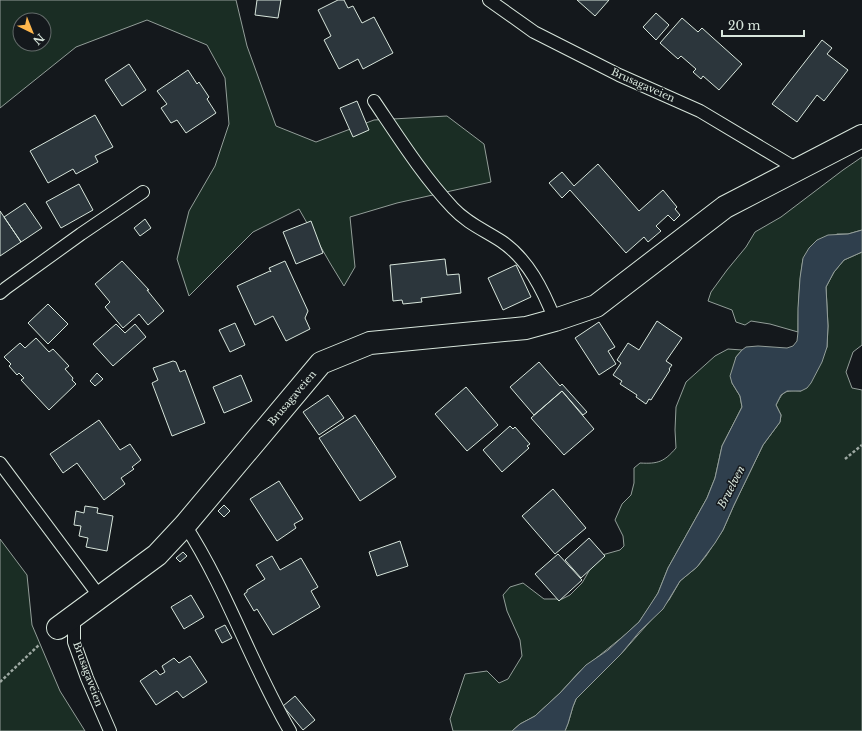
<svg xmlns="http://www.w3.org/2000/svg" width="862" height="731" font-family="'Libre Baskerville',serif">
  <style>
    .green { fill: #1a2d24; stroke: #939e99; fill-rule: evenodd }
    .water { fill: #2f3f4d; stroke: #939e99 }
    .building { fill: #2c363c; stroke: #d8e6dc }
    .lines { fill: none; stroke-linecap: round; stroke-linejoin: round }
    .service-casing { stroke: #d8e6dc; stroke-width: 14 }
    .minor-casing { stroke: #d8e6dc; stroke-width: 24 }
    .path { stroke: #9da8a2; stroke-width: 2.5; stroke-dasharray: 3 2; stroke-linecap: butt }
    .service { stroke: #14181c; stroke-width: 12 }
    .minor { stroke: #14181c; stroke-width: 22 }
    .labels { text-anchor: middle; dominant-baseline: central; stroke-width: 3; stroke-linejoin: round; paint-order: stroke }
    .street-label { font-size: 10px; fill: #d8e6dc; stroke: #14181c }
    .water-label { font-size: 11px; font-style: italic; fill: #d8e6dc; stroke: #14181c }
  </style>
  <rect width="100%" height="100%" fill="#14181c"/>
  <path class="green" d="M0 0H236L247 46 276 126 316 142 374 120 447 116 484 144 491 182 397 203 350 217 355 267 344 286 330 263 299 209 253 232 189 296 177 259 189 211 215 166 229 124 225 78 207 45 147 20 76 47 0 108ZM20 20H44V44H20Z
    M862 157V230L848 234H837L803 259C799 283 798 307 798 332L770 324 751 321 745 325 736 322 732 310 708 301 711 292 727 270 746 247 755 232 781 217 843 170Z
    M862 252V345L853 352 846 372 852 388 862 390V731H565C570 721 571 709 576 699L621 654 669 600 680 581 697 567 706 556 723 530 734 505 763 445 780 422 781 415 776 405C783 391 785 390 801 391L827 347 828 326 826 287 834 272 844 260Z
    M728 349 742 350 736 357 732 383 740 396 742 407 722 446 715 478 707 498 668 568 658 593 650 606 639 622 626 634 579 672 560 693 535 716 520 724 512 731H453L450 719 465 674 487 671 499 683 508 679 522 656 520 640 507 611 503 595 510 587 523 583 544 599H562L570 595 582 583 592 566 602 555 620 550 624 546 623 536 615 520 622 504 631 495 634 483V468L640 463C658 464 664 462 676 448L675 430 676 407 686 382 715 356Z
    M0 539 27 575 32 625 60 691 85 731H0Z"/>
  <path class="water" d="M862 230V252L844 260 834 272 826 287 828 326 827 347 822 362 811 383 807 388 801 391H787L781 395 776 405 781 415 780 422 763 445 734 505 723 530 715 543 697 567 680 581 663 609 640 631 621 654 576 699C571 709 570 721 565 731H512L520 724 535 716 560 693 586 665 608 650 639 622 658 593 668 568 707 498 715 478 722 446 742 407 740 396 732 383 730 376 736 357 742 350 746 347 758 346 787 348 793 346 797 341 798 332V308L800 278 803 258 809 248 817 240 828 235 848 234Z"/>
  <path class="building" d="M257 0H281L278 18 255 15Z
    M338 0H344L348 8 353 6 362 23 374 17 393 53 363 69 358 59 339 69 324 40 331 36 318 10Z
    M577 0H609L595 16Z
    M656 13 669 25 656 40 643 27Z
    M682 18 698 32 702 28 742 64 719 90 703 76 701 79 693 72 696 69 681 56 678 59 660 43Z
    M822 40 832 48 827 54 848 70 824 101 817 95 797 122 772 104Z
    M129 64 146 90 122 106 105 80Z
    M188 70 197 84 199 82 209 97 207 99 216 113 186 133 177 120 171 123 161 108 167 104 157 91Z
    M357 101 369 130 353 137 340 108Z
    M95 115 113 147 95 156 98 162 76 174 73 169 48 183 30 151Z
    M598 164 639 211 663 190 677 207 675 209 680 215 674 221 668 215 656 226 661 231 648 242 644 237 626 253 570 190 562 198 549 183 562 172 574 186Z
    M79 184 93 210 61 228 46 202Z
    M25 203 42 228 21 242 4 217Z
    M0 211 21 242 0 256Z
    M145 219 151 228 140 236 134 228Z
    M311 221 323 253 296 264 283 232Z
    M445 259 447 275 459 274 461 293 421 298 422 302 403 304 402 300 393 301 390 265Z
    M122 261 149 290H147L164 311 148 325 139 314 123 328 105 307 110 302 95 284Z
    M285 261 308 311 305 318 310 329 286 341 273 316 255 325 237 286 270 271 271 272 269 268Z
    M516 265 531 297 503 310 488 278Z
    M48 304 68 324 48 344 28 323Z
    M657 321 682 338 666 361 672 365 669 369 670 370 651 400 649 399 646 404 636 397 637 395 620 384 622 381 613 375 621 363 617 360 628 343 639 350Z
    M599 322 615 347 608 351 616 364 599 375 575 338Z
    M235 323 245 345 230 352 219 330Z
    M116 324 125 333 135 324 146 337 113 366 93 344Z
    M36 338 49 352 53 349 69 366 65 369 73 378 72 380 76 384 49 410 21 380 24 378 19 373 17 375 9 366 11 364 4 357 20 343 25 348Z
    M173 361 176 362 180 372 185 370 205 423 172 436 152 383 158 380 153 368Z
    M539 362 560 386 562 384 587 412 583 415 562 391 534 415 510 387Z
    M97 373 103 379 95 386 90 381Z
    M241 375 252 401 224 413 213 387Z
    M466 387 498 425 467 451 435 414Z
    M562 391 594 429 564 455 531 418Z
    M328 395 344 418 319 435 303 412Z
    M355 415 396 477 360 501 319 438Z
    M99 420 120 450 130 444 141 460 132 467 134 469 121 478 125 484 104 500 77 463 63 473 50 454Z
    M510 426 513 429 515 427 530 444 527 446 529 448 502 472 483 450Z
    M279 481 303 519 294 524 296 528 277 541 250 499Z
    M553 489 586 528 555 554 522 516Z
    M224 505 230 511 224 517 218 511Z
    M85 506 98 508 97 513 113 516 107 551 86 547 88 538 79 536 81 526 74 525 76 511 84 513Z
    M589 538 605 556 581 578 565 560Z
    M400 541 408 566 377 576 369 552Z
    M183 552 187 556 180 562 176 558Z
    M558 554 582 580 559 601 535 574Z
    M272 556 280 570 301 558 318 587 311 591 320 607 273 635 257 609 254 611 244 594 247 592V590L265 579 256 565Z
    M191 595 204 617 184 629 171 607Z
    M225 625 232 638 222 643 215 630Z
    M190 656 207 682 183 698 177 691 156 705 140 681 156 670 160 675 165 672 162 666 174 658 179 663Z
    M295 696 315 720 303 730 283 706Z"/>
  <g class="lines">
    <g class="service-casing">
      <path id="service" d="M489 0 534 32 619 75 700 111 797 169
        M374 101C399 138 423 176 453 208 467 223 484 230 501 241 528 259 543 290 555 320
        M0 293 6 288 81 234 143 192
        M0 463 100 597
        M185 525C227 590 251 664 290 731
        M74 615V642L87 678 110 731"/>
    </g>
    <g class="minor-casing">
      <path id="minor" d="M58 628 157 555 185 525 321 363 370 343 526 328 555 320 596 306 725 207 862 136"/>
    </g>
    <path class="path" d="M845 459 862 445
      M0 682 40 644"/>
    <use href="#service" class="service"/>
    <use href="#minor" class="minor"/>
  </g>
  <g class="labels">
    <g class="street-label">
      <text transform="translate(643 85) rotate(24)">Brusagaveien</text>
      <text transform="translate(292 398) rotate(-50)">Brusagaveien</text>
      <text transform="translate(88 674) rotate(70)">Brusagaveien</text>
    </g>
    <g class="water-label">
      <text transform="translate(731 487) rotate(-63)">Bruelven</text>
    </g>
  </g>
  <g transform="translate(32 32) rotate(137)"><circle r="19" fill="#14181c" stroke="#626a69"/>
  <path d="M0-3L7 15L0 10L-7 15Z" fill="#ffb74d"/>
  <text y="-6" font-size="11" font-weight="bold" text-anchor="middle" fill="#d8e6dc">N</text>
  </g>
  <path d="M722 30v6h82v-6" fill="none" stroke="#d8e6dc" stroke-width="2"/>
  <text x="728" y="30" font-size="12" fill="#d8e6dc" stroke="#14181c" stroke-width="3" paint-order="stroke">20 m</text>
</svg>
